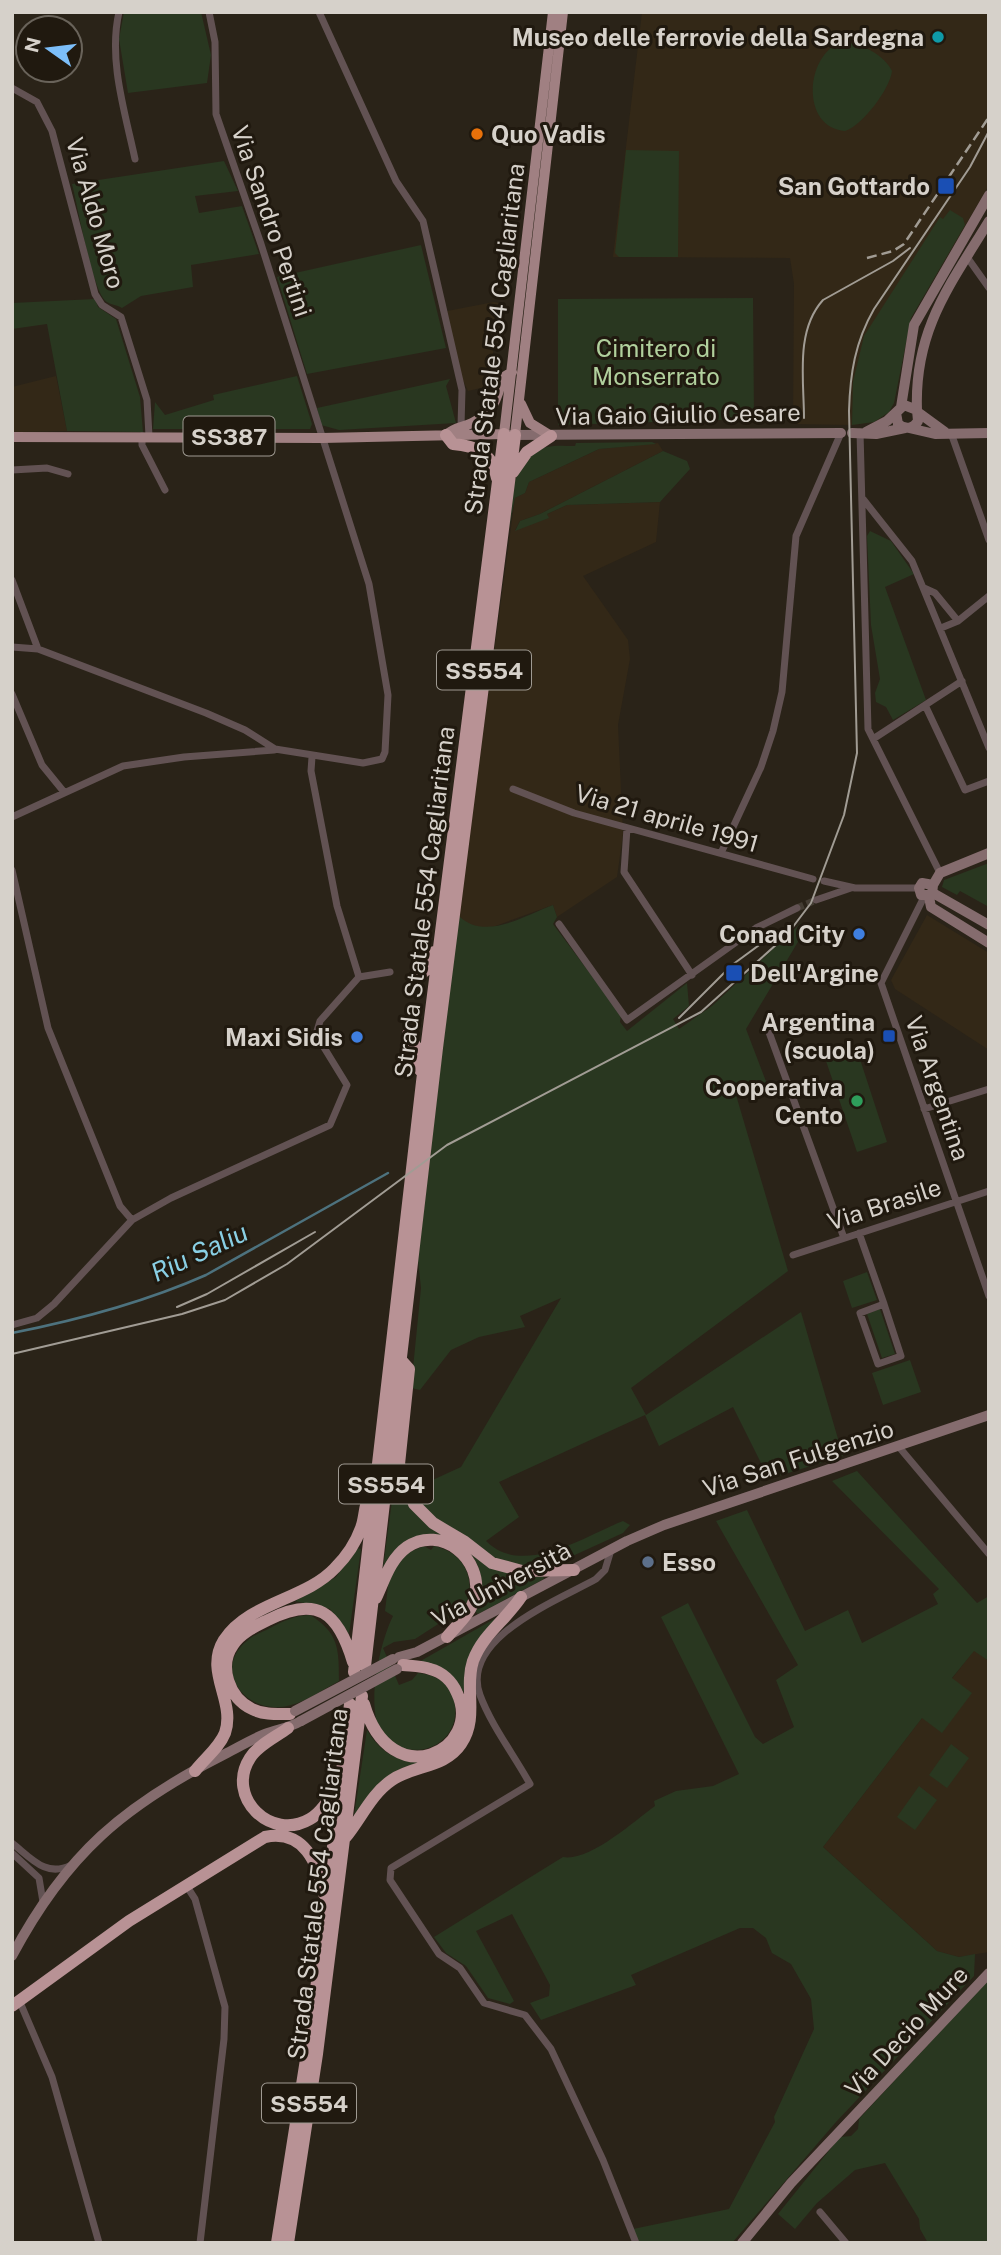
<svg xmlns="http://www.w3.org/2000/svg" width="1001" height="2255" font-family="'Public Sans',sans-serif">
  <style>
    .built { fill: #332817 }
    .green { fill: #293720 }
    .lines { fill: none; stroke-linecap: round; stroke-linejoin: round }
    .stream { stroke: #4d727e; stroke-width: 2.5 }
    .street-tunnel { stroke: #443d33; stroke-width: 7; stroke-dasharray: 7 3.5; stroke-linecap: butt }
    .street { stroke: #625253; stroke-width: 7 }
    .secondary { stroke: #856c6e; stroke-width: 10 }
    .primary { stroke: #a08082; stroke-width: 10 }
    .highway { stroke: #b89295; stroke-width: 12 }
    .tram { stroke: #a19c94; stroke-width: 2 }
    .rail { stroke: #a19c94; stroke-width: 2.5; stroke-dasharray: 10 5; stroke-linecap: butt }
    .secondary-bridge { stroke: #856c6e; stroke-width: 10 }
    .culture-dot { fill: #0f9aa8; stroke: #20190f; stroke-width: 2.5 }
    .food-dot { fill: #e8710a; stroke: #20190f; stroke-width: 2.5 }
    .transit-dot { fill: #1a4fb4; stroke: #20190f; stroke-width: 2.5 }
    .shop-dot { fill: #3f7fe0; stroke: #20190f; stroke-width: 2.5 }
    .leisure-dot { fill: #2e9e5b; stroke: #20190f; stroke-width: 2.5 }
    .service-dot { fill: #5c6f8a; stroke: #20190f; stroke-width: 2.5 }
    .labels { text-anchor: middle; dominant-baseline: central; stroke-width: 6; stroke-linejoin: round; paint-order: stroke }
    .shield { fill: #20190f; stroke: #9f9a92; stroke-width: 2 }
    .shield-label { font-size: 23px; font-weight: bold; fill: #d6d1ca }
    .poi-label { font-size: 24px; font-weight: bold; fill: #d6d1ca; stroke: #20190f; text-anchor: end }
    .street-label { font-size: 24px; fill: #d6d1ca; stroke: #20190f }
    .park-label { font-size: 24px; fill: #b1d09d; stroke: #20190f }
    .water-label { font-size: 26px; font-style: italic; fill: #89cfe4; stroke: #20190f }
  </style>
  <rect width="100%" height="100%" fill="#2a2318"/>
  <path class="built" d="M642 12H989V185L911 318 894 403 889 412 874 422 852 425 793 424 794 284 790 258 613 257Z
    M494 302 499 303 489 386 468 391 461 376 447 311Z
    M56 376 67 431 12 432V387Z
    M658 443 663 451 540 514 520 521 515 530 548 518 547 514 567 505 660 502 656 542 583 576 628 640 630 659 618 725 623 834 617 877 557 917 553 905 487 929 469 926 458 916 515 498 525 493 529 482 599 449Z
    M927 915 989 953V1050L895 989 891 980Z
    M974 1650 989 1661V1952L959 1957 937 1951 823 1847Z"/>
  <path class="green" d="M124 12H201L211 55 207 83 128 93 119 39Z
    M842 42C859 42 885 55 892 71 890 89 862 126 845 131 800 128 805 54 842 42Z
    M626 150 679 151 678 257H619L615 253Z
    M224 161 238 191 195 196 199 213 242 206 259 254 191 265 193 287 141 296 122 308C116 304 107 305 103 298 91 281 78 208 72 184Z
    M950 210 963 218 965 225 911 318 894 403 889 412 874 422 852 425 853 382 864 336 940 217 943 219Z
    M421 245 446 348 307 374 277 277Z
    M753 298 754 419 558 425V299Z
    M95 299 98 307 116 319 140 397 143 432 67 431 47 324 12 329V303Z
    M297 376 312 424 310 429H153L155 402 165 415 214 400 213 395Z
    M450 379 446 386 456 423 339 430 321 425 317 408Z
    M652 442 656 444 599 449 529 482 525 493 515 498 508 534C511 506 510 454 547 447 556 445 566 446 575 446L576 443Z
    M663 451 687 461 690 469 660 502 567 505 547 514 549 518 515 531 520 521 540 514Z
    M870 531 891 541 914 574 885 587 926 700 893 720 886 707 876 702 875 693 880 679 871 625 867 536Z
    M989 863V907L960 891 957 895 942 887 944 880Z
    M553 905 557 917 553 924 621 1015 620 1022 627 1031 687 983 689 1006 673 1019 679 1029 712 1006 801 923 808 925 746 1029 767 1084 736 1095 788 1271 631 1388 646 1415 801 1312 843 1456 769 1479 733 1407 659 1446 645 1415 499 1482 519 1517 486 1541C523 1578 585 1536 623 1521L630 1525 623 1533 555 1564 540 1567 503 1563 437 1521 421 1506 408 1481 421 1476 426 1483 461 1467 561 1298 520 1316 525 1327 479 1337 451 1350 420 1390 411 1388 421 1288 418 1260 458 915C484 942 523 916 553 905Z
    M857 1050 887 1142 857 1152 826 1061Z
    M867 1272 877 1300 852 1308 843 1281Z
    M880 1309 895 1354 882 1358 867 1314Z
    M910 1360 921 1392 883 1405 872 1373Z
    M396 1471C402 1500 419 1522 445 1537 416 1540 396 1539 383 1568Z
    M857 1471 977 1603 989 1596V1661L974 1651 952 1678 972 1693 942 1733 922 1718 823 1847 937 1951 959 1957 975 1954 974 1976 836 2122 732 2243H639L633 2229 729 2209 775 2122 774 2117 814 2029 811 1999 791 1964 772 1953 766 1938 753 1928H740L631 1975 636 1985 541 2020 530 2003 549 1996 550 1985 512 1914 476 1931 514 2001 510 2004 488 1998 466 1966 446 1953 434 1937 563 1857C589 1862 633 1822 655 1806L654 1801 676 1791 713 1786 739 1774 661 1617 688 1603 755 1737 763 1744 794 1727 776 1680 798 1665 716 1521 747 1510 805 1631 848 1610 862 1643 938 1604 933 1594 939 1589 832 1481Z
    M424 1546 431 1550 434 1546C464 1553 476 1577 466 1606L415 1639 394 1642 383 1648 399 1685 412 1680 418 1673C435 1675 450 1682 454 1700 463 1739 423 1763 390 1742 360 1723 380 1641 393 1616L385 1611 389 1578 402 1555Z
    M357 1548 361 1549 349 1634 330 1609 295 1601 336 1577Z
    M468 1551 528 1577 543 1576 544 1579 478 1614 475 1611C484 1590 485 1570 468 1551Z
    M310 1615C339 1633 339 1649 339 1681 324 1689 307 1701 291 1705 246 1718 211 1669 247 1641 253 1635 263 1632 270 1628 285 1620 294 1616 310 1615Z
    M496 1618 467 1697 451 1675 417 1663Z
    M367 1730C382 1755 400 1764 429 1760L371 1792 354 1816Z
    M951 1744 969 1758 947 1788 929 1775Z
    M919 1786 937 1800 915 1830 897 1817Z
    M989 1979V2243H928L920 2229 919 2219 885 2163 855 2170 817 2203 795 2229 778 2214 840 2137 851 2136 858 2129 859 2119Z"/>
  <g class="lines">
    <path class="stream" d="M12 1333C78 1320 145 1302 206 1275L388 1173"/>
    <path class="street-tunnel" d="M797 908 816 900"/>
    <path class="street" d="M119 12C108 60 125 112 135 159
      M319 12 396 181 423 221 462 390 461 426
      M12 88 37 102 52 131 95 294 102 305 121 317 147 400 149 436
      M967 257 989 288
      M860 432 868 729 940 873
      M951 433 989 540
      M142 436V445L165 490
      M12 470 47 468 68 474
      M863 499 912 561 989 748
      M12 580 38 649
      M924 588 935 593 958 621
      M941 628 958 621 989 596
      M12 647 38 649 206 713 245 730 275 749 363 763 382 759 385 752 388 695 369 584 261 244 216 114 215 42 209 12
      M12 694 42 765 64 792
      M925 705 965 790 989 781
      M873 739 962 681
      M312 757 311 771 337 906 359 977
      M513 789 574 813 813 879
      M12 817 123 766 184 757 274 750
      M627 828 624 872 692 975
      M721 853 761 767 773 731 782 692 796 536 841 433
      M12 870 48 1028 120 1206 132 1220
      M824 881 855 888H919
      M924 897 881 983 989 1296
      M816 900 851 888
      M559 924 627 1020 756 928 797 908
      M766 1024 844 1238
      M924 1109 989 1089
      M859 1233 884 1304
      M793 1255 989 1191
      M884 1304 901 1356 878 1364 860 1313Z
      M12 1325 37 1318 54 1304 132 1220 171 1198 330 1125 347 1085 320 1041 317 1031 320 1021 359 977 390 972
      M899 1447 989 1554
      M611 1550 605 1570 596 1579C559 1600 459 1638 480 1695 491 1725 514 1755 530 1784L391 1868 390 1880 439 1954 460 1968 484 2003 525 2015 551 2049 603 2160 636 2243
      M12 1843C31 1858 46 1878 71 1865
      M12 1853 39 1878 43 1902
      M186 1885 195 1899 225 2007 224 2039 200 2243
      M19 2000 52 2077 99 2243
      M820 2212 846 2243"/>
    <path class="secondary" d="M901 407 914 325 989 195
      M917 410C914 330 950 285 989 221
      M919 413 945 432
      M909 428 935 434 989 433
      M866 432 887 421 904 405 917 410 918 421C913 429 906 430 898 424L896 413
      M852 433 876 434 905 428
      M510 435 841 433
      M933 885 922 883 919 888 921 895H932L933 885 940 873 989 853
      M933 893 989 925
      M929 897 931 907 989 943
      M399 1657 417 1652 627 1541 664 1525 989 1415
      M12 1956C66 1854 124 1805 227 1753 239 1747 252 1739 265 1734 278 1729 289 1728 301 1721
      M742 2243 791 2183 989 1973"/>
    <path class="primary" d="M521 404 530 423 551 436
      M446 435C455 427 461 428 472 423 492 414 498 398 502 378L512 372
      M515 435 563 12
      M12 437 322 438 504 434 553 12"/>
    <path class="highway" d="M446 435 453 444C476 446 492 452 497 478
      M513 472 527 452 551 436
      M416 978 427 969 434 952
      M408 1034 416 1047 420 1070
      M401 1360 409 1369 399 1464 414 1504 433 1523 465 1542 492 1563 522 1571 574 1570
      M376 1598C384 1581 390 1559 407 1547 441 1524 484 1559 475 1597 472 1612 457 1625 447 1637
      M365 1666 437 1048 515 435
      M354 1672 422 1082 504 434
      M364 1704C391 1797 484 1749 457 1693 452 1681 442 1672 430 1669 422 1666 412 1666 403 1665
      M290 1714C277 1714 264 1715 252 1709 229 1698 218 1666 233 1645 240 1633 256 1626 268 1620 317 1595 338 1612 353 1662
      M288 1728C276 1737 258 1745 250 1758 225 1797 271 1842 310 1819 324 1811 332 1793 340 1781
      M195 1771C205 1758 219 1748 225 1733 236 1701 204 1672 224 1640 249 1602 305 1600 335 1568 346 1557 356 1542 361 1528 365 1518 364 1506 369 1497
      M345 1838C361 1819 371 1794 392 1780 414 1765 445 1768 461 1744 479 1718 464 1688 473 1661 483 1634 505 1621 521 1597
      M12 2006 129 1921 265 1837C304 1829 318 1863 324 1894
      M277 2243 313 2015 350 1704
      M288 2243 317 2054 362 1696"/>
    <path class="tram" d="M804 418C804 380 795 331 823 300L893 261 910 248
      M679 1018 732 965 781 929
      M177 1307 207 1294 315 1232
      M12 1354 182 1314 225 1300 287 1264 447 1145 701 1012 786 936 811 903 844 815 857 753 849 411C850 374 855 342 874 309L970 167 989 131"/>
    <path class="rail" d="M855 12V13
      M867 258 893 251 904 244 989 117"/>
    <path class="secondary-bridge" d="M295 1711 393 1659
      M301 1721 397 1669"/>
  </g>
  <circle class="culture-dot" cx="938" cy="37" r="7"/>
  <circle class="food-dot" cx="477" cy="134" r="7"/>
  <g class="transit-dot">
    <rect x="937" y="177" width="18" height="18" rx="3.5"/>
    <rect x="725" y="964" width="18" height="18" rx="3.5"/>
    <rect x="882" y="1029" width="14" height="14" rx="3.5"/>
  </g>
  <g class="shop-dot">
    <circle cx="859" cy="934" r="7"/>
    <circle cx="357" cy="1037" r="7"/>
  </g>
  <circle class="leisure-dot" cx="857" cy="1101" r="7"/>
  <circle class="service-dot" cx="648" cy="1562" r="7"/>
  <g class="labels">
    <g class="shield">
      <rect x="183.5" y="416.5" width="91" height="39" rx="5"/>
      <rect x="437" y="650.5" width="94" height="39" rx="5"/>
      <rect x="339" y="1464.5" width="94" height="39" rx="5"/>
      <rect x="262" y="2083.5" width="94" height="39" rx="5"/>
    </g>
    <g class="shield-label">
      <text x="229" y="436">SS387</text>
      <text x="484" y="670">SS554</text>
      <text x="386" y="1484">SS554</text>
      <text x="309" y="2103">SS554</text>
    </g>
    <g class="poi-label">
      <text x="924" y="37">Museo delle ferrovie della Sardegna</text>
      <text x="491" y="134" text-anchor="start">Quo Vadis</text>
      <text x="930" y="186">San Gottardo</text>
      <text x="845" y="934">Conad City</text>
      <text x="750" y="973" text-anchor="start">Dell'Argine</text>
      <text x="875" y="1022">Argentina<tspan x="875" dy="28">(scuola)</tspan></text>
      <text x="343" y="1037">Maxi Sidis</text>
      <text x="843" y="1087">Cooperativa<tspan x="843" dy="28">Cento</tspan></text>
      <text x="662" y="1562" text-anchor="start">Esso</text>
    </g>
    <g class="street-label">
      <text transform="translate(96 213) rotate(74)">Via Aldo Moro</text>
      <text transform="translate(272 221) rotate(71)">Via Sandro Pertini</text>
      <text transform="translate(494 339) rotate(-83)">Strada Statale 554 Cagliaritana</text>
      <text transform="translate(678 414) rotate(-1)">Via Gaio Giulio Cesare</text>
      <text transform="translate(667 818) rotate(16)">Via 21 aprile 1991</text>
      <text transform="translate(424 902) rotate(-83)">Strada Statale 554 Cagliaritana</text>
      <text transform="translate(938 1088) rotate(71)">Via Argentina</text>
      <text transform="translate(884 1204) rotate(-18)">Via Brasile</text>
      <text transform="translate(798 1458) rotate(-18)">Via San Fulgenzio</text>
      <text transform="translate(501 1584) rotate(-28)">Via Università</text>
      <text transform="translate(317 1884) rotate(-83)">Strada Statale 554 Cagliaritana</text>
      <text transform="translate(906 2031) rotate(-47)">Via Decio Mure</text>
    </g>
    <g class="park-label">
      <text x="656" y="348">Cimitero di<tspan x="656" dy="28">Monserrato</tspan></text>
    </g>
    <g class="water-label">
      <text transform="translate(199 1252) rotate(-25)">Riu Saliu</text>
    </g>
  </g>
  <rect width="1001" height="2255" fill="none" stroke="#d6d1ca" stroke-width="28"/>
  <g transform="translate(49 49) rotate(284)"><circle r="33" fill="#20190f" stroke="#69635a" stroke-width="2"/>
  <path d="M0-5L12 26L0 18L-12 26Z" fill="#7cbef9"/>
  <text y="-10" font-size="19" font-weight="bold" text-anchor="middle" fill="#d6d1ca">N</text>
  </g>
</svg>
